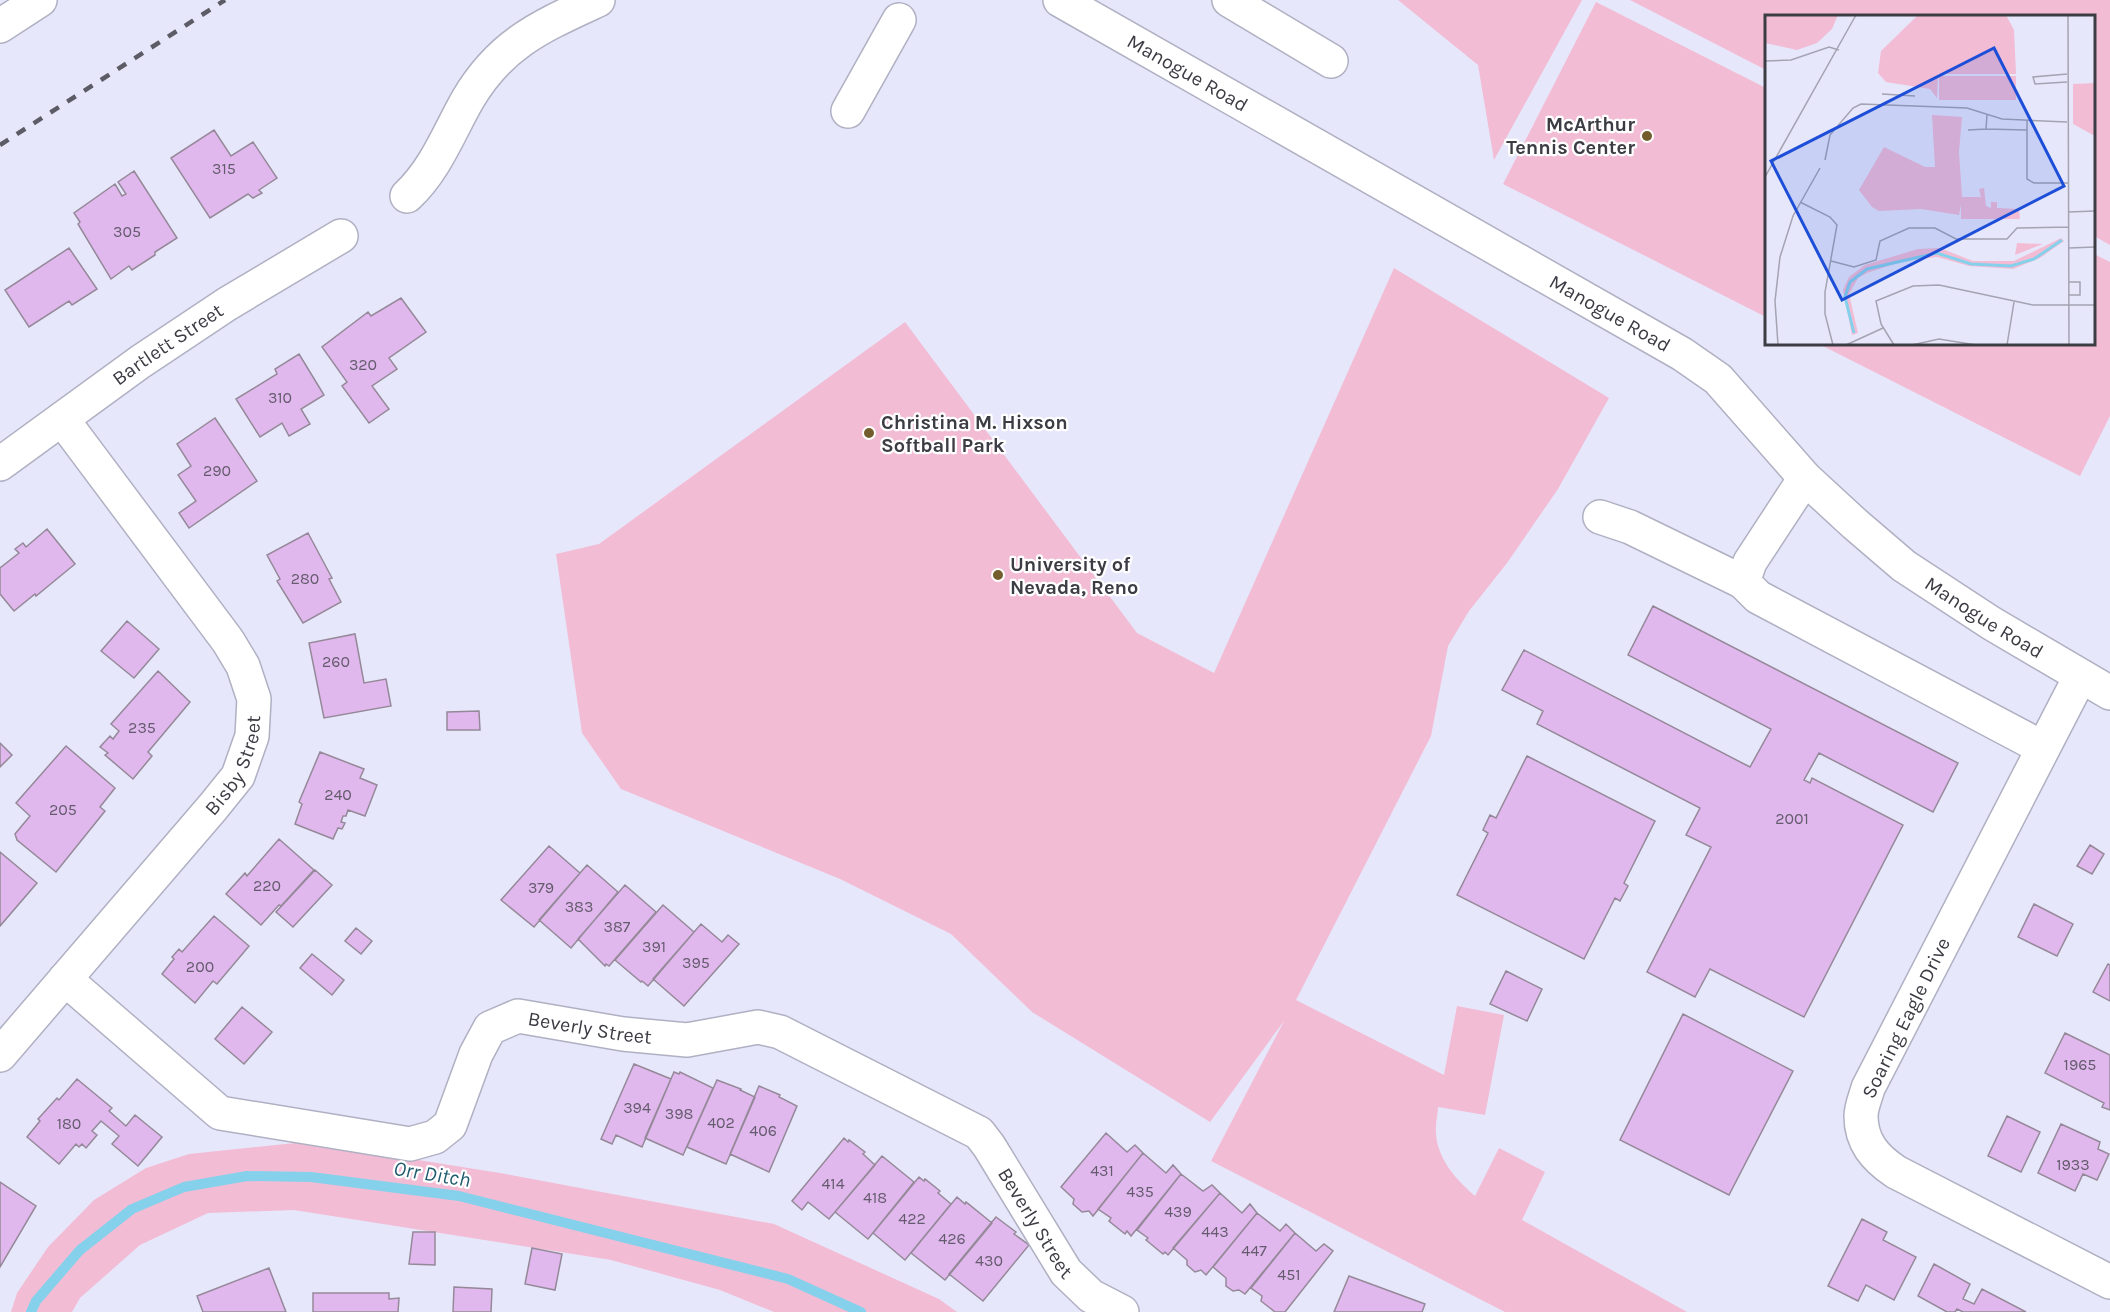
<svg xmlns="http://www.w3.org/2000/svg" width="2110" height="1312" font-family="Karla,sans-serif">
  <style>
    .green { fill: #f2bcd5 }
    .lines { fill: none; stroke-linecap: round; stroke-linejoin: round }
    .stream { stroke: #85d1ec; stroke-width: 10 }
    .building { fill: #e0b8ed; stroke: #958999; stroke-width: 1.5 }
    .minor-casing { stroke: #b0b0c3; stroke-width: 36 }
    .minor { stroke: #fff; stroke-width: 33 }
    .rail { stroke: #5c5c66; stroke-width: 4.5; stroke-dasharray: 10 10; stroke-linecap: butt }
    .poi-dot { fill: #745d2d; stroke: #fff; stroke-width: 2 }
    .labels { text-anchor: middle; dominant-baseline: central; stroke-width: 4.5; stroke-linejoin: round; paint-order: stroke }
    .number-label { font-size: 16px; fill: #655b6e }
    .street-label { font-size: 20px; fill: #3c3c44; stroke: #fff }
    .poi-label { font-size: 20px; font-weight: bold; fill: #3c3c44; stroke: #fff; text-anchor: start }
    .water-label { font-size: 21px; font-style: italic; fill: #1f5b6e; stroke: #fff }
    .inset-river { fill: none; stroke: #85d1ec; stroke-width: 3 }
    .inset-road { fill: none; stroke: #a3a3b2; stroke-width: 1.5 }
    .view { fill: #1d4ed8; fill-opacity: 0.15; stroke: #1d4ed8; stroke-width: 3 }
    .inset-edge { fill: none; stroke: #3c3c44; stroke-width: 3 }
  </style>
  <rect width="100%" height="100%" fill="#e7e7fb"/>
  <path class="green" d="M1398 0H1582L1494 160 1478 65Z
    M1630 0H2110V245L2094 236V16H1766V70Z
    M1596 2 1766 88V317L1503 184Z
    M2094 254 2110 262V416L2080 476 1819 344H2094Z
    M1394 268 1609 398 1558 489 1507 563 1469 611 1448 646 1431 736 1296 1000 1444 1075 1457 1006 1504 1015 1485 1115 1438 1107C1438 1113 1436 1120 1436 1126 1434 1155 1454 1178 1475 1196L1499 1148 1545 1172 1522 1220 1687 1312H1505L1211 1161 1284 1021 1210 1122 1032 1012 951 934 840 879 621 789 582 733 556 554 599 544 905 322 1137 633 1214 673Z
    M305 1142 500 1173 774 1224 939 1299 957 1312H774L720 1290 611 1260 294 1210 208 1213 140 1245 80 1298 72 1312H11L17 1293 48 1247 94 1200 146 1168 189 1154Z"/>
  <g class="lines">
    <path class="stream" d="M31 1312 36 1301 80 1250 132 1209 184 1187 247 1176 311 1177 459 1196 788 1279 861 1312"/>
  </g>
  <path class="building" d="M214 130 231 156 253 142 277 178 259 190 262 193 253 198 248 194 210 218 171 158Z
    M134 171 177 238 155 252V255L132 270 129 266 111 279 78 224 80 222 74 213 115 184 122 196 126 194 118 182Z
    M69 248 97 289 72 305 69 301 29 327 5 290Z
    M401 298 426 332 389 358 397 369 372 386 389 409 369 423 342 386 347 382 322 347 368 312 371 316Z
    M299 354 324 395 301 409 310 424 289 436 282 423 260 437 236 399 277 374 275 369Z
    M215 418 257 481 189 528 179 513 196 501 178 475 191 466 177 444Z
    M47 529 75 564 36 596 35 594 14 611 0 594V568L19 553 15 549 23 543 26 547Z
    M308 533 332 578 329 579 341 602 303 623 277 581 280 579 267 555Z
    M1653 606 1958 763 1933 812 1819 753 1804 780 1810 783 1812 778 1903 825 1804 1017 1710 969 1695 997 1647 972 1711 847 1686 835 1700 808 1537 724 1543 711 1502 690 1524 650 1750 767 1771 729 1628 655Z
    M127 621 159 649 134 678 101 651Z
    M355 634 364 683 386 679 391 706 324 718 309 643Z
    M158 671 190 702 148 752 152 756 133 779 105 755 108 753 100 747 110 736 113 739 119 731 111 724Z
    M479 711 480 730H447V712Z
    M0 743 12 755 0 767Z
    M66 746 115 788 100 807 105 811 56 872 17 840 15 834 30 816 16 803Z
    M320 752 364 769 360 778 377 785 365 816 348 810 346 816H343L341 822 345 823 342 829 338 828 333 839 295 824 302 804 299 802Z
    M1527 756 1655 821 1624 883 1628 886 1620 901 1615 898 1584 959 1457 895 1488 833 1483 830 1490 815 1496 818Z
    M279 839 314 870 281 906 279 905 261 925 226 894 245 873 247 876Z
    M2090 845 2104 854 2092 874 2077 866Z
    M549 846 580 873 534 927 501 900Z
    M0 852 37 883 0 926Z
    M587 865 618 892 571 948 539 920Z
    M315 870 332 885 293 927 276 912Z
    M625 885 656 912 609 966 606 964 605 966 578 939Z
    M2034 904 2073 924 2057 956 2018 937Z
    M663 905 694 932 648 986 642 981 641 982 615 960Z
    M214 916 249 946 217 984 213 981 195 1003 162 974 174 959 172 957 179 949 182 952Z
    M701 924 722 942 728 935 739 944 684 1006 653 979Z
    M356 928 372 941 361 954 345 941Z
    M312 954 344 980 332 995 300 968Z
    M2108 964 2110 965V1001L2093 992Z
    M1506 971 1542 989 1527 1021 1490 1004Z
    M242 1007 272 1032 244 1064 215 1039Z
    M1683 1014 1793 1071 1729 1195 1620 1140Z
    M2065 1033 2110 1055V1110L2102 1107 2104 1103 2045 1073Z
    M634 1064 671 1079 642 1147 616 1135 612 1144 601 1139Z
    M674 1072 679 1074 680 1072 713 1088 683 1155 645 1138Z
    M77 1079 112 1108 109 1111 126 1126 135 1115 162 1137 138 1166 112 1144 119 1136 101 1121 92 1131 97 1135 86 1148 82 1144 79 1147 76 1144 59 1164 27 1137 40 1121 38 1119 57 1098 59 1100Z
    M717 1080 741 1089 740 1090 755 1097 726 1164 687 1147Z
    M759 1086 780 1095 779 1097 797 1106 769 1172 730 1154Z
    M2007 1116 2040 1132 2021 1172 1988 1156Z
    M2061 1124 2100 1142 2098 1149 2109 1154 2097 1180 2083 1174 2075 1191 2038 1173Z
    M1106 1133 1127 1152 1135 1145 1143 1153 1093 1216 1089 1211 1082 1212 1073 1204 1074 1199 1061 1187Z
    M844 1138 848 1142 849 1140 865 1152 863 1154 875 1165 829 1219 808 1202 802 1210 792 1201Z
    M1143 1153 1166 1173 1173 1165 1181 1174 1131 1236 1127 1231 1125 1234 1109 1221 1111 1218 1098 1209Z
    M882 1156 914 1182 868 1239 835 1212Z
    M1181 1174 1203 1191 1212 1185 1220 1193 1168 1255 1165 1252 1163 1254 1146 1240 1148 1238 1137 1230Z
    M919 1177 924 1181 925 1179 940 1191 938 1193 951 1204 905 1260 873 1233Z
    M0 1182 36 1206 0 1267Z
    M1220 1193 1242 1213 1250 1204 1257 1213 1206 1275 1201 1270 1195 1272 1187 1265V1260L1173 1248Z
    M957 1197 965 1204 966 1202 992 1223 945 1280 911 1253Z
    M1257 1213 1280 1231 1286 1224 1295 1233 1245 1294 1239 1290 1233 1291 1226 1286V1278L1213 1267Z
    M996 1217 1016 1232 1014 1234 1029 1245 983 1301 949 1274Z
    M1862 1219 1887 1232 1883 1240 1916 1257 1894 1300 1866 1285 1858 1301 1828 1286Z
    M413 1232H435V1265L409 1264Z
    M1295 1233 1316 1251 1324 1244 1333 1251 1285 1312H1275L1261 1301 1262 1296 1251 1288Z
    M532 1248 562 1254 555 1290 525 1284Z
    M1934 1264 1970 1284 1963 1299 1974 1304 1982 1289 2026 1312H1963L1957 1309 1955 1312H1947L1918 1296Z
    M269 1268 286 1312H203L197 1296Z
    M1349 1276 1425 1304 1422 1312H1334Z
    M454 1287 492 1289 491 1312H453Z
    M313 1293H389V1299L399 1298 398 1312H313Z"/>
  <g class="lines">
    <g class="minor-casing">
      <g id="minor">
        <path id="s1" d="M1060 0 1682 354 1718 379 1805 478 1855 524 1904 566 1991 623 2110 693"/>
        <path d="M1229 0 1331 61"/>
        <path d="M0 26 40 0"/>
        <path d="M848 111 899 20"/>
        <path d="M407 196C436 169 449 132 468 99 501 43 542 26 598 0"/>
        <path id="s2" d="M0 464 140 362 227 304 341 236"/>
        <path d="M1805 478 1750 562 1743 582 1758 597 2043 748"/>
        <path d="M1600 517 1630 527 1743 582"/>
        <path d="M2080 677 1868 1088C1866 1096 1861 1107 1861 1116 1861 1142 1875 1158 1896 1172L2110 1282"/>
        <path id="s3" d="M65 979 220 1113 410 1144 435 1137 450 1125 476 1054 490 1028 518 1016 623 1034 687 1040 758 1027 780 1032 979 1133 989 1146 1066 1272 1091 1296 1122 1312"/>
        <path id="s4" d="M0 1055 213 807 238 776 252 736 254 699 243 666 228 641 62 419"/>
      </g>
    </g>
    <use href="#minor" class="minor"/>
    <path class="rail" d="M0 145 225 0"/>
  </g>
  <g class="poi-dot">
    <circle cx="1647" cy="136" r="6"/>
    <circle cx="869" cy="433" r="6"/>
    <circle cx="998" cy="575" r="6"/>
  </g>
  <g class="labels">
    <g class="number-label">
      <text x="224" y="168">315</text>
      <text x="127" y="231">305</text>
      <text x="363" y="364">320</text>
      <text x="280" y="397">310</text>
      <text x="217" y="470">290</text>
      <text x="305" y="578">280</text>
      <text x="336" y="661">260</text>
      <text x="142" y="727">235</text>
      <text x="338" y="794">240</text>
      <text x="63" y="809">205</text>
      <text x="1792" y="818">2001</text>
      <text x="267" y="885">220</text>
      <text x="541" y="887">379</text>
      <text x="579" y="906">383</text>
      <text x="617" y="926">387</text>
      <text x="654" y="946">391</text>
      <text x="696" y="962">395</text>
      <text x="200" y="966">200</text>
      <text x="2080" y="1064">1965</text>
      <text x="637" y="1107">394</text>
      <text x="679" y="1113">398</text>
      <text x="721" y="1122">402</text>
      <text x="69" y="1123">180</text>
      <text x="763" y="1130">406</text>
      <text x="2073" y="1164">1933</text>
      <text x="1102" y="1170">431</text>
      <text x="833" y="1183">414</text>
      <text x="1140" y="1191">435</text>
      <text x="875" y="1197">418</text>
      <text x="1178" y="1211">439</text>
      <text x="912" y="1218">422</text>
      <text x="1215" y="1231">443</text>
      <text x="952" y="1238">426</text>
      <text x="1254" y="1250">447</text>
      <text x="989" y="1260">430</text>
      <text x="1289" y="1274">451</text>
    </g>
    <g class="street-label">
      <text stroke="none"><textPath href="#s1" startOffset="147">Manogue Road</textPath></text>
      <text stroke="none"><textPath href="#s1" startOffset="633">Manogue Road</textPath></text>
      <text stroke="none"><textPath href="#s2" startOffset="206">Bartlett Street</textPath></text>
      <text stroke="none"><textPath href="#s1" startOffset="1119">Manogue Road</textPath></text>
      <text stroke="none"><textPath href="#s4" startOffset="375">Bisby Street</textPath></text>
      <text transform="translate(1906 1018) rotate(-64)">Soaring Eagle Drive</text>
      <text stroke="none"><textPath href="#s3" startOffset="651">Beverly Street</textPath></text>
      <text stroke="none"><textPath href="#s3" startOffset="1173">Beverly Street</textPath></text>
    </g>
    <g class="poi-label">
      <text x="1635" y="124" text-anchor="end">McArthur<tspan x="1635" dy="23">Tennis Center</tspan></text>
      <text x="881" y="422">Christina M. Hixson<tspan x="881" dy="23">Softball Park</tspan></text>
      <text x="1010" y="564">University of<tspan x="1010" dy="23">Nevada, Reno</tspan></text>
    </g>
    <g class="water-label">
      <text transform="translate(432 1174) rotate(9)">Orr Ditch</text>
    </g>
  </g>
  <g transform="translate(1765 15)">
    <rect width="330" height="330" fill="#e7e7fb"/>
    <path d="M0 0H73L67 14 52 28 32 35 0 28ZM153 0H241L249 15 251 59H173L172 83 165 74 121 67 113 58 116 36ZM174 61H251V85H174ZM330 68V121L308 109V69ZM167 100 197 102 194 137 197 182H216L214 174 219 173 221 191 226 193V187H232V193L254 194 255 204H196V190L194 200 156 194 114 196 107 192 94 175 119 132 160 152H170ZM296 223 299 226 275 243 248 254 204 251 172 242 138 246 102 258 93 263 84 279 93 318 87 320 78 275 84 262 100 250 153 234 175 233 208 246H249ZM252 228 278 229 250 240Z" fill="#f2bcd5"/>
    <path class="inset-river" d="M89 318 80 282 85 267 102 254 172 238 206 249 246 251 269 244 297 225"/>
    <path class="inset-road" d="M303 0 304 330M0 46 26 45 64 32 74 35M302 59 268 62 270 69 302 67M117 79 150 81M222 100 221 114 262 115M262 106V164L269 168H303M203 115 221 114M60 145 65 120 88 93 96 89 202 93 237 104 302 107M0 162 91 0M35 187 65 202 72 210 60 277V299L68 330M303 197 330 196M304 233 330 232M66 246 89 252 111 245 115 226 144 213H170L191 224H242L252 213 304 212M304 267H315V280H304M13 330 10 286 15 242 28 201 55 153M81 330 118 313M129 330 116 309 111 286 148 271 174 270 268 290H330M147 330 174 324 211 330M242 330 249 287"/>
    <path class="view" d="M229 33 299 171 77 285 6 146Z"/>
    <rect width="330" height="330" class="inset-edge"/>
  </g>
</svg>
